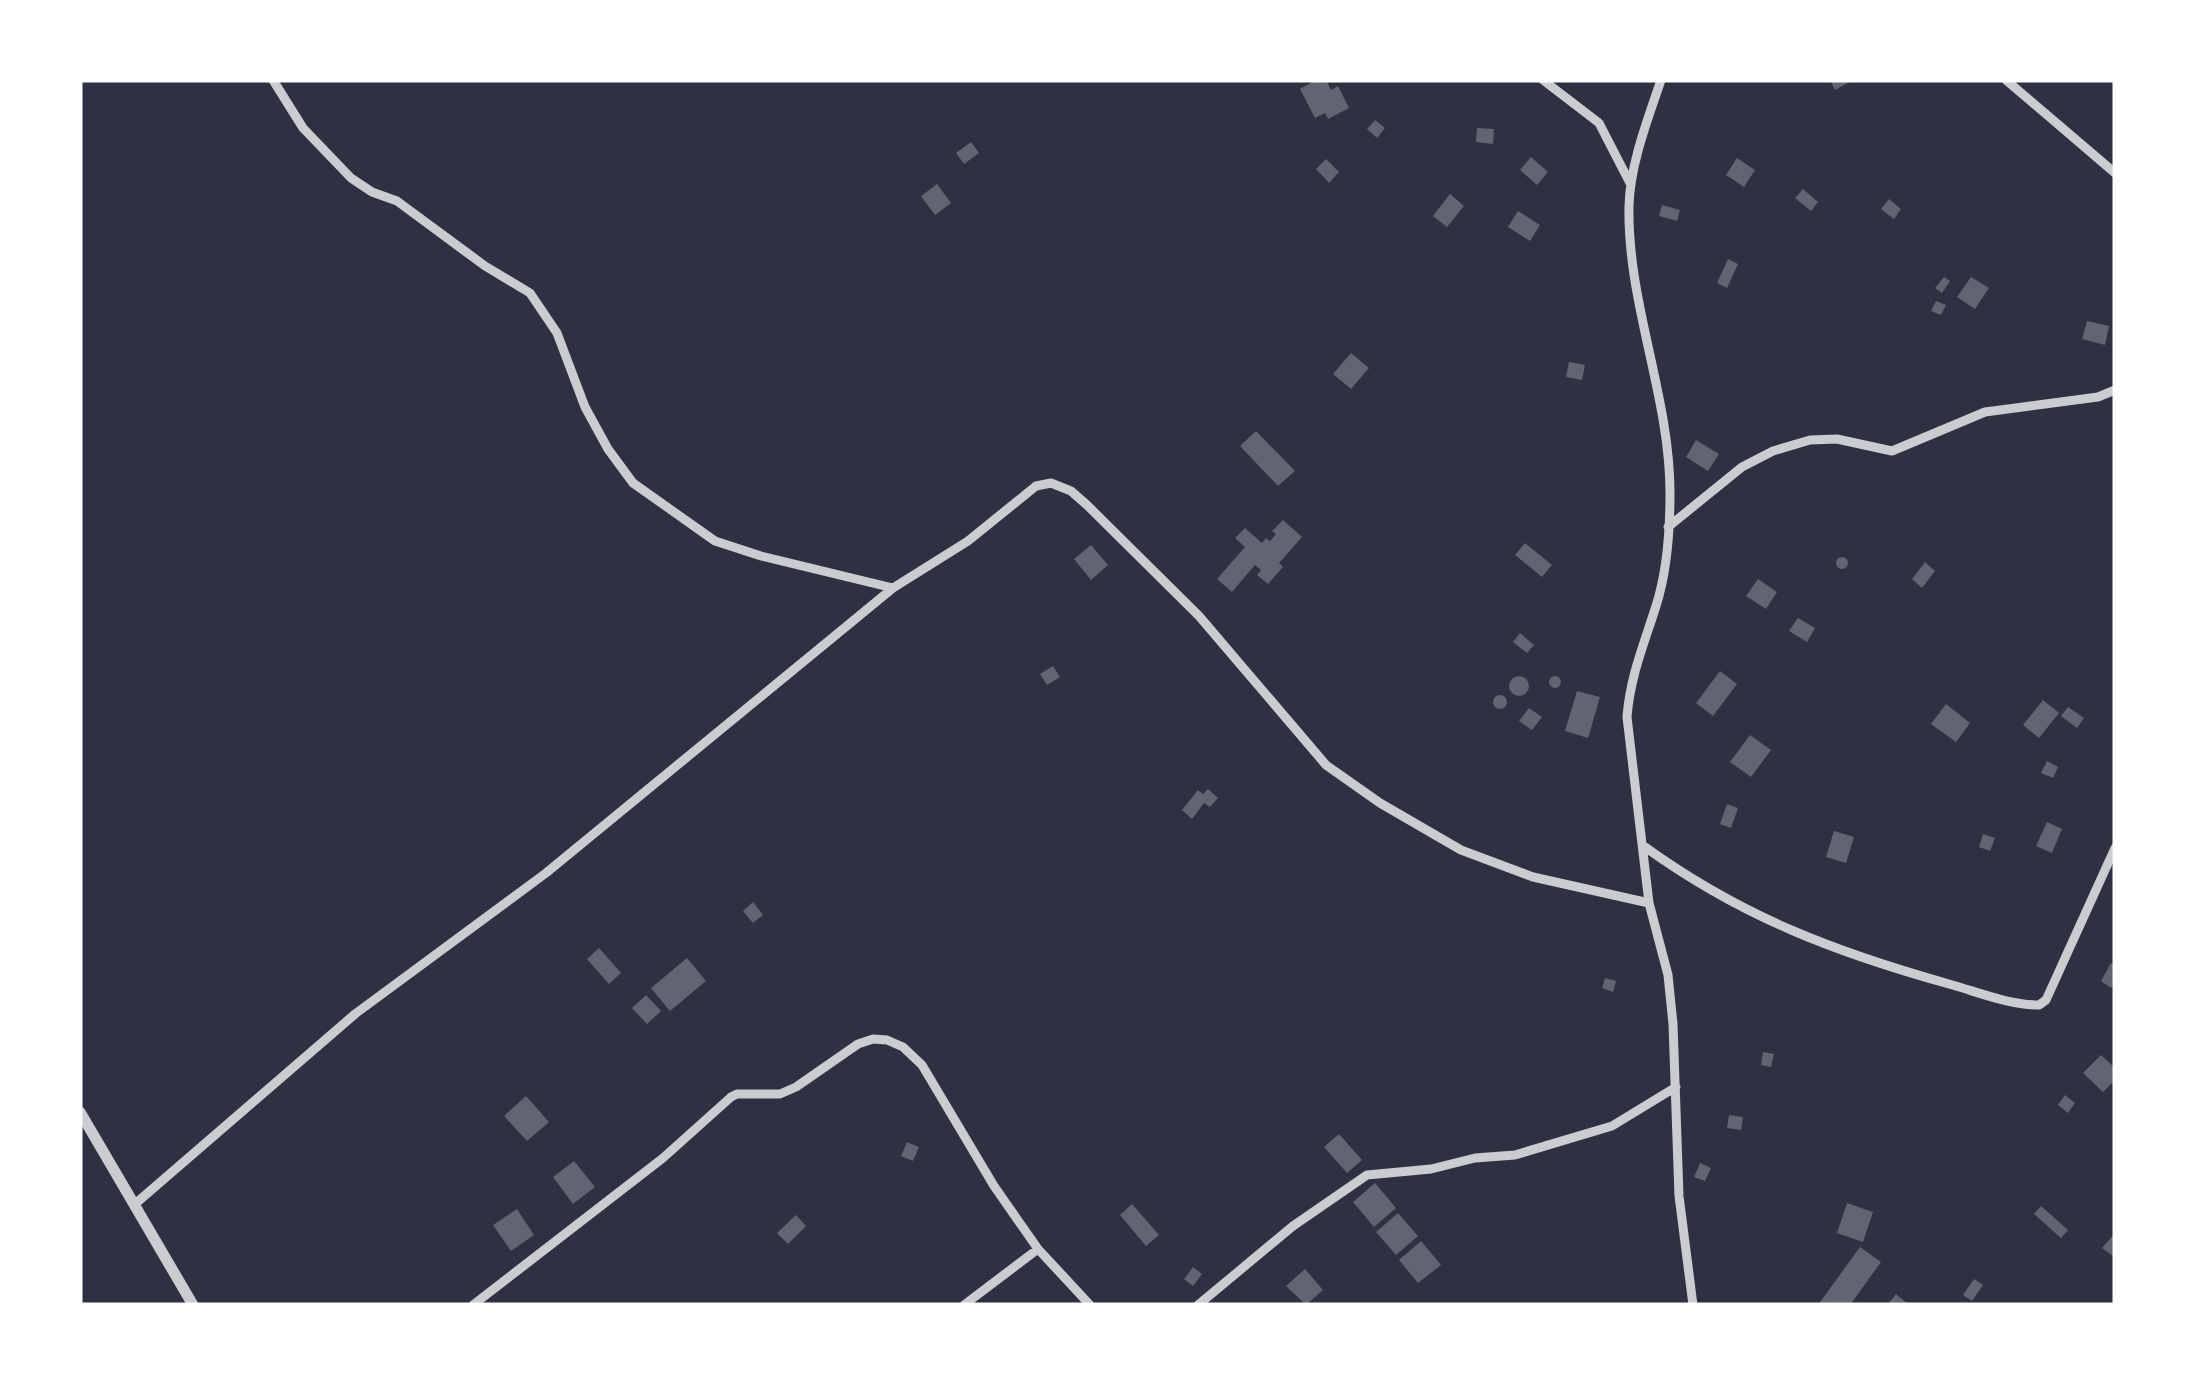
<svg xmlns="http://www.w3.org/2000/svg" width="2195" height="1385" font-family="Merriweather,serif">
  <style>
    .building { fill: #626471 }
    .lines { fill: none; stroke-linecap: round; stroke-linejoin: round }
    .minor { stroke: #caccd0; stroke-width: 9 }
    .tertiary { stroke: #caccd0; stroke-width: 11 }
  </style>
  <rect width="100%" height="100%" fill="#2d3142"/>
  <path class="building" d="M1316 80H1326L1331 90 1338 86 1349 108 1328 119 1325 113 1315 118 1300 89Z
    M1830 80H1853L1835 90Z
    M1375 120 1385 128 1377 138 1367 129Z
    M1477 128 1494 129 1493 144 1476 142Z
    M971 142 979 153 964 164 956 153Z
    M1531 157 1548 172 1537 185 1520 170Z
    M1737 158 1755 170 1744 187 1726 175Z
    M1326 159 1339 172 1329 183 1316 169Z
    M937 184 951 203 935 215 921 196Z
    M1803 189 1818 202 1811 211 1795 198Z
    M1450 194 1464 206 1447 227 1433 216Z
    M1889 199 1901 209 1894 219 1881 209Z
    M1662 205 1680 210 1677 221 1659 216Z
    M1518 211 1540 225 1530 241 1508 227Z
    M1728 259 1738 264 1727 288 1717 283Z
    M1944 277 1950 281 1942 293 1935 288Z
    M1971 277 1989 288 1975 309 1957 297Z
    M1936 301 1946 305 1941 315 1931 311Z
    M2087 321 2109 326 2105 345 2082 339Z
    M1351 353 1369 368 1351 389 1333 374Z
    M1569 362 1585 365 1582 380 1566 377Z
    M1256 431 1295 471 1278 486 1240 446Z
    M1696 440 1719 454 1708 471 1686 457Z
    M1283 520 1302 537 1279 563 1283 567 1268 584 1257 575 1261 570 1255 565 1232 592 1217 579 1245 547 1235 538 1245 528 1262 543 1266 538 1270 541 1276 534 1272 531Z
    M1525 543 1552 565 1542 577 1515 555Z
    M1091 545 1108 565 1091 580 1074 559Z
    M1836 563a6 6 0 1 1 12 0a6 6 0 1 1-12 0Z
    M1925 562 1935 571 1922 588 1912 579Z
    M1758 579 1777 592 1766 609 1746 596Z
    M1798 618 1815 628 1807 642 1789 631Z
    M1520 633 1534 645 1527 653 1513 642Z
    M1053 666 1060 677 1047 685 1040 674Z
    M1720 671 1737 684 1713 716 1696 703Z
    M1509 686a10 10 0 1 1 20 0a10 10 0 1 1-20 0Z
    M1549 682a6 6 0 1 1 12 0a6 6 0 1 1-12 0Z
    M1577 691 1600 697 1588 738 1565 731Z
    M1493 702a7 7 0 1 1 14 0a7 7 0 1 1-14 0Z
    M2043 700 2059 713 2039 738 2023 725Z
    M1946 704 1970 723 1956 742 1931 724Z
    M2068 707 2084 718 2077 728 2061 716Z
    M1529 708 1542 717 1532 730 1519 721Z
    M1750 735 1771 750 1751 777 1730 762Z
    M2047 761 2058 767 2053 778 2041 773Z
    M1208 789 1218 798 1210 807 1204 803 1192 819 1182 810 1198 790 1203 794Z
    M1727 804 1738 808 1731 828 1720 824Z
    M2047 822 2062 829 2052 853 2036 846Z
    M1834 831 1854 837 1846 863 1826 857Z
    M1983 834 1995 838 1990 851 1979 847Z
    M753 902 763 915 753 923 743 911Z
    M599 948 621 973 609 984 587 959Z
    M687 958 706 981 670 1011 651 988Z
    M2111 963 2115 965V982L2111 988 2101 981Z
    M1605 978 1616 981 1613 992 1602 988Z
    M646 995 661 1011 647 1024 632 1008Z
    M1763 1052 1774 1054 1771 1067 1761 1065Z
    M2101 1055 2115 1068V1080L2103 1092 2083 1073Z
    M2065 1095 2075 1103 2068 1113 2058 1105Z
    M526 1096 549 1122 527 1141 504 1116Z
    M1729 1115 1743 1117 1741 1130 1727 1128Z
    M1339 1134 1362 1160 1347 1173 1324 1147Z
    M907 1142 919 1147 913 1161 901 1156Z
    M574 1161 595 1187 573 1204 553 1177Z
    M1700 1163 1711 1168 1705 1181 1694 1177Z
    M1375 1183 1396 1208 1374 1227 1353 1202Z
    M1847 1203 1873 1212 1863 1242 1837 1233Z
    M1132 1204 1159 1235 1146 1246 1120 1215Z
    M2041 1206 2068 1230 2061 1238 2034 1214Z
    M517 1209 534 1235 511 1251 493 1225Z
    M1398 1213 1418 1236 1396 1255 1376 1232Z
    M796 1215 806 1226 788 1244 777 1233Z
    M2115 1233V1254L2113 1256 2102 1248Z
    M1421 1241 1441 1265 1418 1283 1399 1260Z
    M1860 1247 1881 1262 1850 1305H1818Z
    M1193 1267 1202 1274 1193 1286 1184 1279Z
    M1305 1269 1323 1290 1306 1305 1286 1286Z
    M1974 1279 1983 1285 1972 1301 1963 1295Z
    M1896 1294 1909 1305H1887Z"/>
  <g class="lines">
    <path class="minor" d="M273 80 303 128 351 178 372 192 397 201 485 266 530 293 557 333 585 407 608 449 633 483 715 541 761 556 893 588
      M1543 80 1599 123 1631 185
      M1661 80C1648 119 1630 164 1629 206 1627 303 1670 396 1670 493 1670 529 1667 572 1656 606 1644 644 1630 677 1627 717L1649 903 1668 975 1673 1024 1679 1196 1693 1305
      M2006 80 2115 173
      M1668 527 1742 467 1773 451 1810 440 1837 439 1892 451 1985 412 2098 397 2115 390
      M1645 847C1742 917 1835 952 1949 984 1978 992 2009 1005 2039 1005L2046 1000 2115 848
      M135 1204 355 1014 546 873 893 588 968 541 1036 486 1051 483 1071 491 1087 505 1199 616 1326 765 1380 803 1461 850 1533 877 1649 903
      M473 1305 663 1158 731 1097 737 1094H780L796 1087 858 1044 873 1039 887 1040 903 1047 922 1065 994 1186 1038 1249 1090 1305
      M964 1305 1038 1249
      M1198 1305 1293 1226 1367 1175 1431 1169 1475 1158 1515 1155 1612 1126 1676 1087"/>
    <path class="tertiary" d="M80 1112 193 1305"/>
  </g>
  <rect width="2195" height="1385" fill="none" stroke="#ffffff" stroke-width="165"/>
</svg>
